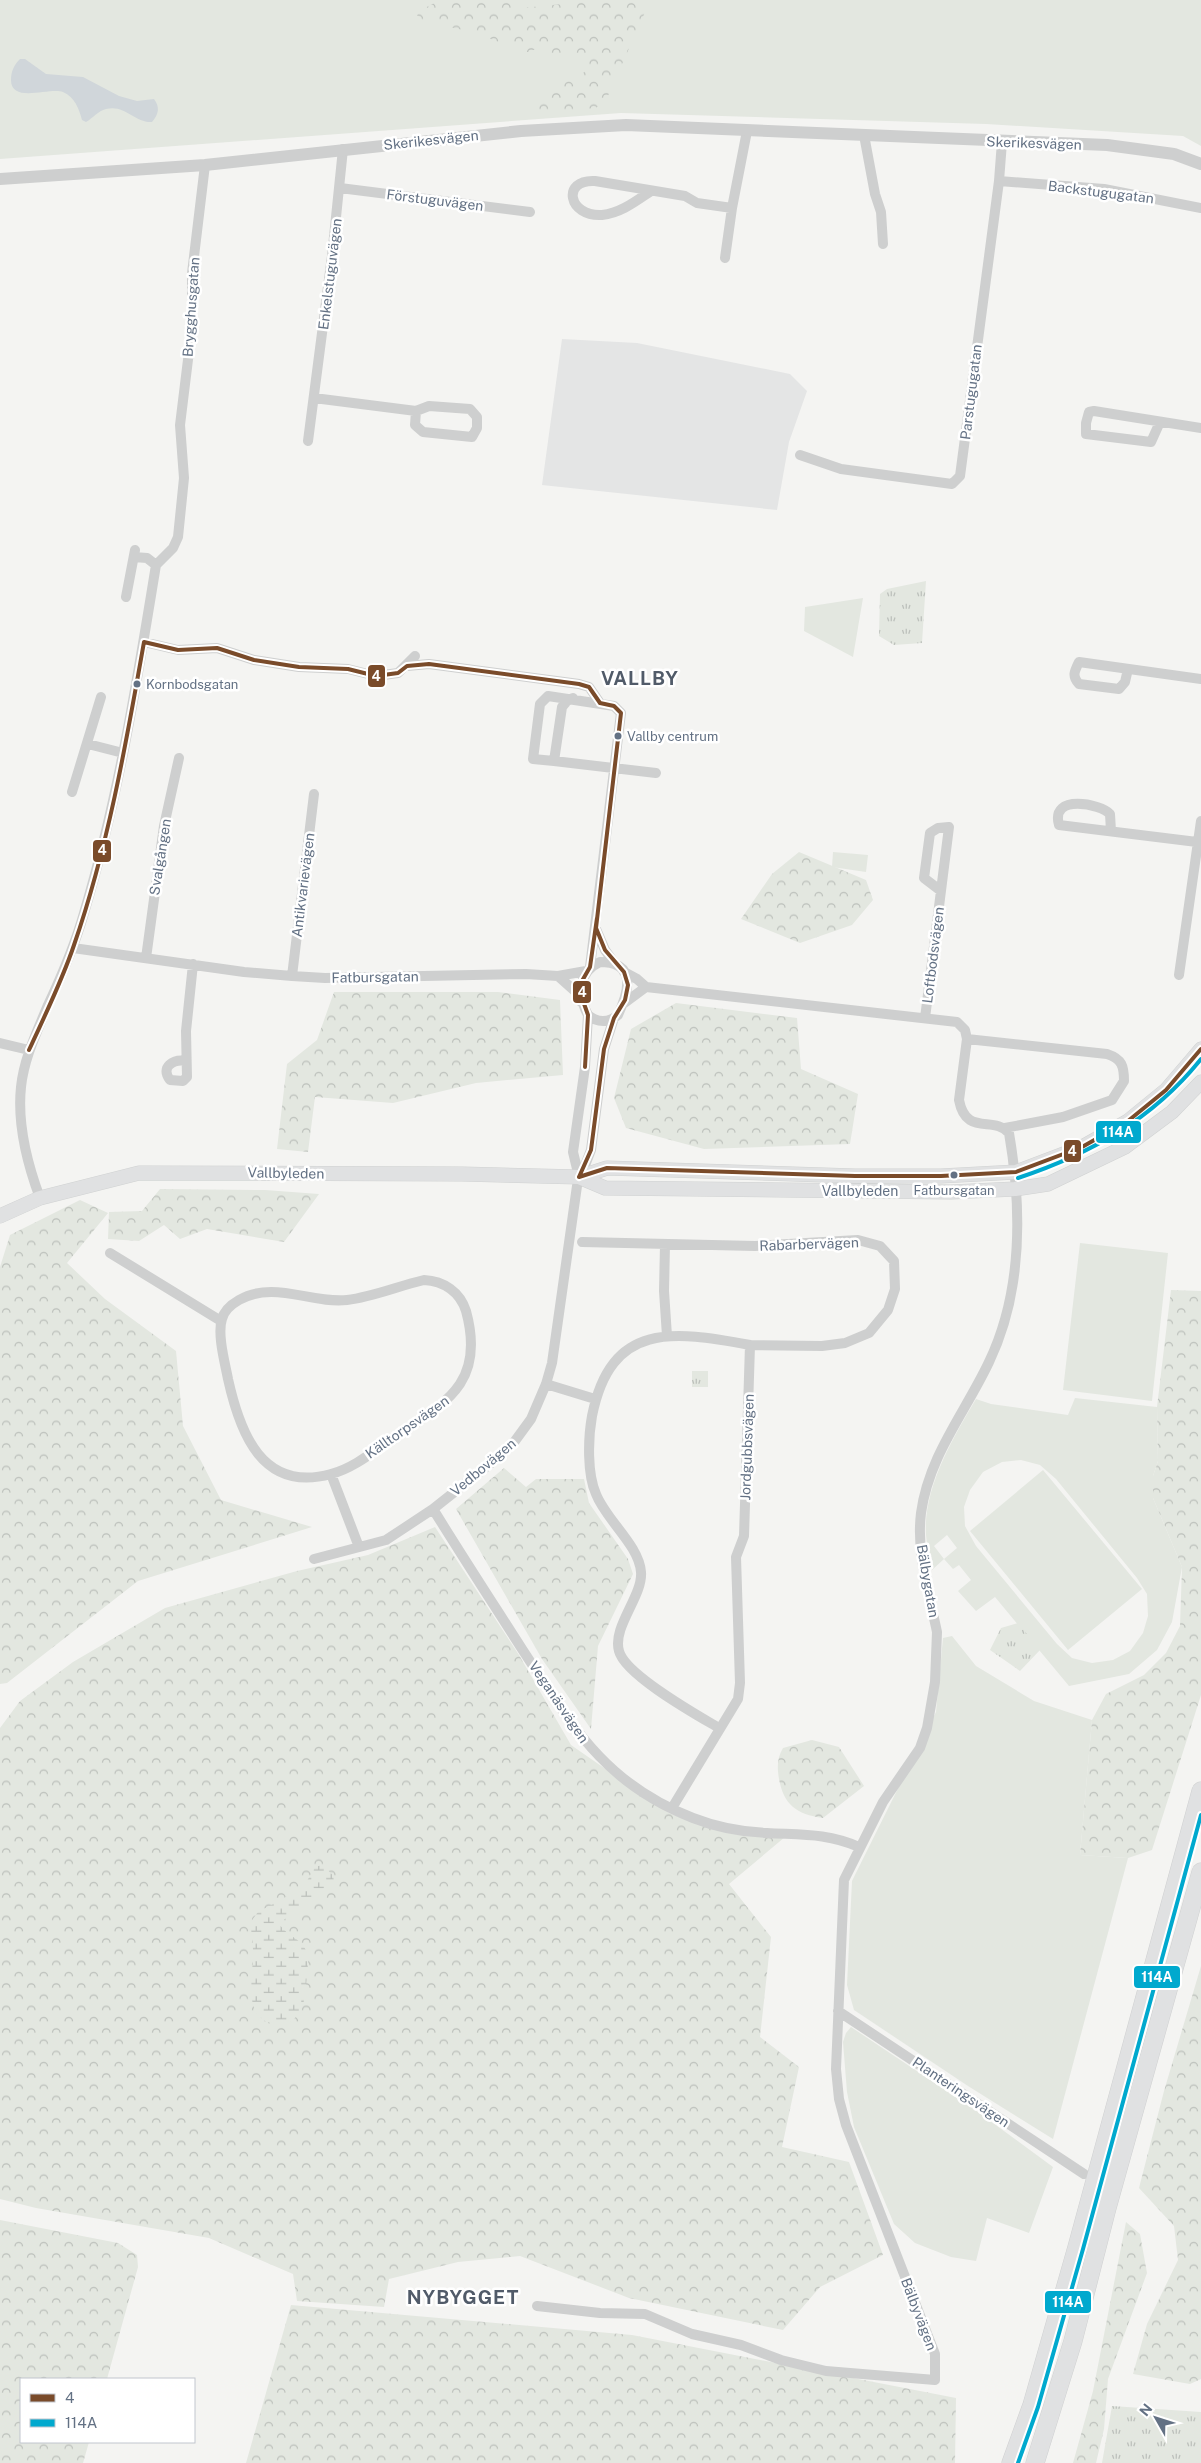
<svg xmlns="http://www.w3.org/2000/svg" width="1201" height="2463" font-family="'Public Sans',sans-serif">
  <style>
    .built { fill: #e4e5e5 }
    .green { fill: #e3e7e0; fill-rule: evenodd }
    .forest { fill: url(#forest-crowns) }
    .wetland { fill: url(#wetland-marsh) }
    .park { fill: url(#park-tufts) }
    .water { fill: #d0d6da }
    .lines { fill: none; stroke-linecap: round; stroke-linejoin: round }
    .secondary-casing { stroke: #d0d2d2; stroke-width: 15 }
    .motorway-casing { stroke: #cfd0d1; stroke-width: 19 }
    .minor { stroke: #cecfcf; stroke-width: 10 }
    .tertiary { stroke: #cecfcf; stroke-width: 12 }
    .secondary { stroke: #e0e1e2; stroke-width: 14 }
    .motorway { stroke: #e0e1e2; stroke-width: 18 }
    .bus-1-casing { stroke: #fff; stroke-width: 8 }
    .bus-2-casing { stroke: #fff; stroke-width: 8 }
    .bus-1 { stroke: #7a4b2a; stroke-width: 4 }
    .bus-2 { stroke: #00a9ce; stroke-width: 4 }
    .bus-dot { fill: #637184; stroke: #fff; stroke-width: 2 }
    .labels { text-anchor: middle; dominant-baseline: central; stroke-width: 5; stroke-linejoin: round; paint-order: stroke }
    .bus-label { font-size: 13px; fill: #637184; stroke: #fff; text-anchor: start }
    .street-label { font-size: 14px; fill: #637184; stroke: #fff }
    .district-label { font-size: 19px; font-weight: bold; letter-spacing: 1px; fill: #515b69; stroke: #fff }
    .line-badge { stroke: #fff; stroke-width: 2 }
    .badge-label { font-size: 14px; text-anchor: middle; font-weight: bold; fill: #fff }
  </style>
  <defs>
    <pattern id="forest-crowns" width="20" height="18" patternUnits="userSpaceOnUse" patternTransform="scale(1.25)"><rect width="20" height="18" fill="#e3e7e0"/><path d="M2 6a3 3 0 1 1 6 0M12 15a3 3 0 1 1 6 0" fill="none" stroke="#bcc0bb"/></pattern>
    <pattern id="wetland-marsh" width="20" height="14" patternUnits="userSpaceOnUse" patternTransform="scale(1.25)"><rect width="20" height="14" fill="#e3e7e0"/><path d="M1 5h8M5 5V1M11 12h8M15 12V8" fill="none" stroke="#bcc0bb"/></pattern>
    <pattern id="park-tufts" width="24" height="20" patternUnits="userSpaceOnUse" patternTransform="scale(1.25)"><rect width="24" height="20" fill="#e3e7e0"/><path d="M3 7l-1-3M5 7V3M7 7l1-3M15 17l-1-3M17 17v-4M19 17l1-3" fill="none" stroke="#bcc0bb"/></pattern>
  </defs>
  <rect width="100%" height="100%" fill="#f4f4f2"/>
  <path class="built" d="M562 339 637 343 790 374 807 391 789 442 777 510 542 485Z"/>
  <path class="green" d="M0 0H1201V146L1183 136 986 124 621 113 0 159Z
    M863 598 853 657 804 631 805 607Z
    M833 852 868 855 866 872 832 867Z
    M1080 1243 1168 1253 1152 1401 1063 1390Z
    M1075 1398 1157 1407 1158 1461 1153 1476V1498L1182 1567 1172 1622 1157 1650 1129 1674 1069 1686 995 1597 976 1611 958 1591 971 1580 959 1565 953 1569 944 1559 932 1570C930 1558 927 1547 926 1535 923 1488 953 1438 976 1399L991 1404 1068 1415ZM1021 1460 1040 1465 1056 1479 1137 1578 1147 1594 1148 1616 1143 1633 1130 1651 1113 1660 1092 1663 1072 1658 1057 1644 976 1546 965 1526 964 1507 970 1490 983 1472 1002 1462ZM947 1535 957 1548 944 1559 934 1546Z
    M1043 1470 1142 1589 1068 1650 970 1531Z
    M952 1636 976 1666 1034 1701 1092 1720 1080 1855 1128 1858 1053 2139 968 2086 854 2010 847 1985 852 1881 936 1712 943 1638Z
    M851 2027 978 2112 1053 2167 1029 2233 987 2218 976 2261 951 2257 915 2243 894 2224 854 2127 847 2092 843 2042 846 2033Z"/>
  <path class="forest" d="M440 0H503L522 8 573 3 583 0H643L646 10 607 98 596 108 534 114 543 95 564 76H578L586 71 585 61 576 56 557 60 542 46 529 52H520L477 33 421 21 417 15 423 9Z
    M799 852 866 880 873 900 852 925 800 943 741 919 772 874Z
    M334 992H498L560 1000 563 1075 476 1083 393 1103 315 1097 308 1152 277 1149 287 1064 317 1040Z
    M676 1003 797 1018 801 1069 858 1094 850 1144 704 1149 626 1128 614 1098 631 1029Z
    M160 1189 265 1190 319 1194 284 1242 207 1229 180 1239 164 1225 139 1241 108 1239 109 1212 142 1211Z
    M80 1200 108 1213 67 1263 105 1299 176 1351 183 1426 221 1500 312 1527 138 1581 7 1683 0 1684V1267L10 1235Z
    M1171 1290 1201 1291V1695L1152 1850 1128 1858 1080 1855 1092 1720 1106 1694 1144 1675 1166 1653 1180 1626 1182 1567 1153 1498V1476L1158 1461 1157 1407Z
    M504 1468 526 1487 536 1479H584L589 1503 628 1559 633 1574 598 1646 591 1729 542 1659 456 1509Z
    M435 1527 519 1655 571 1745 669 1813 708 1828 785 1837 729 1884 771 1937 760 2037 799 2067 782 2147 849 2162 883 2255 820 2287 783 2330 629 2298 520 2256 458 2262 389 2279 384 2307 297 2301 293 2274 209 2238 36 2208 0 2199V1728L20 1701 73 1662 165 1608 297 1571 368 1555Z
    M812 1740 839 1747 864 1786 823 1818C796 1814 784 1805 779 1779 777 1767 777 1758 783 1748Z
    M1201 1966V2379L1190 2384 1133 2374 1147 2324 1178 2260 1174 2226 1139 2188 1164 2091Z
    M0 2220 118 2243 137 2255 138 2267 107 2379H21V2442H89L83 2463H0Z
    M1126 2222 1140 2234 1147 2273 1108 2379 1104 2429 1096 2463H1073L1093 2391Z
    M291 2305 632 2335 956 2398 955 2463H246Z"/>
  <path class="wetland" d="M322 1865 333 1875 334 1882 330 1888 279 1923C286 1937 304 1938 308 1956 309 1959 305 2000 303 2005 300 2016 284 2032 272 2025 266 2022 258 2017 255 2010 247 1992 254 1969 253 1949 253 1941 251 1932 250 1923L258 1912 303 1888 315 1867Z"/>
  <path class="park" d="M926 581 922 643 894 645 879 636 880 594 887 589Z
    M692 1371H708V1387H692Z
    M1018 1623 1040 1650 1020 1671 990 1650 1001 1628Z
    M1112 2406 1201 2412V2463H1102Z"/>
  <path class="water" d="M20 59H25L46 74 83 77 119 96 137 101 154 99C160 107 159 114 152 122 135 123 125 104 106 109 98 111 93 118 86 122L82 120C79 109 75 97 63 92 50 87 11 104 11 80 11 71 14 65 20 59Z"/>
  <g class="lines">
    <g class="secondary-casing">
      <path id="secondary" d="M579 1177 605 1188 951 1192 1015 1189 1048 1184 1125 1147 1172 1112 1201 1082
        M0 1216 40 1198 139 1173 462 1174 579 1177 607 1168 855 1176H941L1016 1172 1082 1147 1128 1121 1166 1090 1201 1049"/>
    </g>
    <g class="motorway-casing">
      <path id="motorway" d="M1011 2463 1032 2405 1077 2247 1201 1791
        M1035 2463 1073 2341 1107 2208 1201 1872"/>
    </g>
    <path class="minor" d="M864 135 875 194 881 212 883 244
      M999 181 1104 189 1201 208
      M340 188 530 212
      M651 191C636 201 621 213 602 215 568 217 561 179 595 181L685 196 697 203 732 208 747 131
      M725 258 732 208
      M314 398 416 411 429 406 470 409 477 417V428L472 437 423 432 415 425 416 411
      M1160 422 1151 442 1086 434V423L1089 412 1094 411 1201 428
      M308 441 332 256 343 149
      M800 455 841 469 952 484 960 476 999 181 1002 142
      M134 557 147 558 156 565
      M126 597 135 550
      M144 642 178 650 217 648 254 660 299 667 348 669 376 676 398 673 415 656
      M407 666 429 664 579 684 589 687 600 703
      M1128 669 1125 682 1119 689 1079 684C1072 676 1074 672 1079 662L1201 679
      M573 698 567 701 562 707 554 761 656 773
      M88 744 123 753
      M554 761 533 759 540 704 548 696 614 706 621 713 590 967
      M72 792 101 697
      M1111 831 1110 814C1101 804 1050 793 1059 825L1197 842
      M596 929 605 950 615 964
      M73 948 244 972 292 976 325 978 526 974 558 976 586 971
      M146 958 164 826 179 758
      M600 962C637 962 629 991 618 1015 609 1023 597 1023 588 1015 577 995 578 972 600 962Z
      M624 972 637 979 646 987
      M1179 975 1201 821
      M292 976 314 794
      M558 976 577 993 581 1002
      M925 1018 949 827 938 828 930 833 924 878 941 891
      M967 1039 1107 1054C1122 1059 1124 1066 1124 1081L1112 1100 1063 1117 1005 1128
      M0 1043 29 1050
      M186 1061C173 1059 160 1067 170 1080L183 1081 187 1077 186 1031 193 964
      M579 1177 573 1152 585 1067 588 1015
      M40 1198C27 1163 17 1125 21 1087 24 1058 37 1032 48 1005 62 975 75 945 84 913 118 800 137 682 156 565L173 548 178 537 184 478 180 425 192 327V273L205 165
      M582 1242 755 1246 858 1240 880 1246 894 1261 895 1289 888 1310 869 1333 845 1343 822 1346 750 1345
      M665 1245 664 1291 667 1336
      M110 1253 221 1321
      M424 1280C444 1281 460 1292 466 1311 486 1384 445 1403 393 1438 374 1451 354 1468 331 1474 262 1493 240 1433 228 1379 225 1363 217 1334 222 1319 224 1311 232 1304 239 1300 274 1280 311 1304 347 1300 373 1297 398 1286 424 1280Z
      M546 1384 595 1399
      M331 1474 359 1547
      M433 1509C462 1556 492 1602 522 1649 572 1725 603 1783 693 1818 716 1827 742 1832 767 1833 801 1835 827 1833 859 1847
      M314 1559 386 1540 433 1509 496 1459 512 1445 531 1419 546 1384 552 1363 577 1186 591 1150 604 1049 614 1018
      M672 1808 738 1699 740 1683 736 1557 744 1536 750 1345C673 1331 611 1321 592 1416 588 1438 587 1474 596 1494 606 1520 639 1545 641 1572 643 1596 612 1627 619 1651 625 1675 697 1715 719 1728
      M838 2011 1084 2174
      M537 2306 600 2313 645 2314 692 2334 741 2345 781 2360 826 2371 935 2380V2354L846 2125 839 2099 836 2069 844 1880 883 1802 920 1748 927 1728 935 1682 937 1632C929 1593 916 1553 921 1513 929 1455 965 1413 989 1362 1023 1291 1022 1209 1009 1133 994 1115 966 1137 959 1100L967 1039 965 1030 957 1022 646 987 623 1004"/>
    <path class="tertiary" d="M0 179 205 165 521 131 626 125 1107 145 1174 154 1201 164"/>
    <use href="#secondary" class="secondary"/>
    <use href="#motorway" class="motorway"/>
    <g class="bus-1-casing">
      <path id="bus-1" d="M144 642 178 650 217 648 254 660 299 667 348 669 376 676 398 673 407 666 429 664 579 684 589 687 600 703
        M29 1050C45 1015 62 981 74 945 108 847 126 744 144 642
        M585 1067 588 1015 582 998V981L590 967 597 918
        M579 1177 607 1168 855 1176H941L1016 1172 1082 1147 1128 1121 1166 1090 1201 1049
        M579 1177 591 1150 604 1049 614 1018 625 1000 628 985 624 972 605 950 596 928 621 713 614 706 600 703"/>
    </g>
    <g class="bus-2-casing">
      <path id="bus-2" d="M1018 1178C1090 1154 1153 1119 1201 1059
        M1018 2463 1038 2407 1083 2249 1201 1815"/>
    </g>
    <use href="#bus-1" class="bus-1"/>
    <use href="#bus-2" class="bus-2"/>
  </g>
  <g class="bus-dot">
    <circle cx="137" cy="684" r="4.5"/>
    <circle cx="618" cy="736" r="4.5"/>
    <circle cx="954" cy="1175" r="4.5"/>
  </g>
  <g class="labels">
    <g class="bus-label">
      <text x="146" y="684">Kornbodsgatan</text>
      <text x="627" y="736">Vallby centrum</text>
      <text x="954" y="1190" text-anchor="middle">Fatbursgatan</text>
    </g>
    <g class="street-label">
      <text transform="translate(431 140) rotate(-6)">Skerikesvägen</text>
      <text transform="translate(1034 143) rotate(2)">Skerikesvägen</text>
      <text transform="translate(1101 192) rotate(7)">Backstugugatan</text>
      <text transform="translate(435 200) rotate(7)">Förstuguvägen</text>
      <text transform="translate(330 274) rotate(-83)">Enkelstuguvägen</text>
      <text transform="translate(191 307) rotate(-86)">Brygghusgatan</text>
      <text transform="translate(971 392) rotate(-83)">Parstugugatan</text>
      <text transform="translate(160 857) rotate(-81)">Svalgången</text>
      <text transform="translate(303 885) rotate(-83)">Antikvarievägen</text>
      <text transform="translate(933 955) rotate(-83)">Loftbodsvägen</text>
      <text transform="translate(375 977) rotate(-1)">Fatbursgatan</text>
      <text transform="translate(286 1173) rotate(1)">Vallbyleden</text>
      <text x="860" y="1191">Vallbyleden</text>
      <text transform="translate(809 1244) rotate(-2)">Rabarbervägen</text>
      <text transform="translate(407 1427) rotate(-35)">Källtorpsvägen</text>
      <text transform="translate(747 1447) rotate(-88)">Jordgubbsvägen</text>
      <text transform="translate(483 1467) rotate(-40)">Vedbovägen</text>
      <text transform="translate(928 1581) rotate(80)">Bälbygatan</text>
      <text transform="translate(559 1702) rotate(56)">Veganäsvägen</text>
      <text transform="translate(961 2092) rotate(34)">Planteringsvägen</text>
      <text transform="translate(919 2314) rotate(69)">Bälbyvägen</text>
    </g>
    <g class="district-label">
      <text x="640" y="678">VALLBY</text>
      <text x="463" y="2297">NYBYGGET</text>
    </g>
  </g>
  <g class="line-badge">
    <rect x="367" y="664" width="19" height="24" rx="5" fill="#7a4b2a"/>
    <rect x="92" y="839" width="20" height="24" rx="5" fill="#7a4b2a"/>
    <rect x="572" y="980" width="20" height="24" rx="5" fill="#7a4b2a"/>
    <rect x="1095" y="1120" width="47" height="24" rx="5" fill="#00a9ce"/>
    <rect x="1063" y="1139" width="19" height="24" rx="5" fill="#7a4b2a"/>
    <rect x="1133" y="1965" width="48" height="24" rx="5" fill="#00a9ce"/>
    <rect x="1044" y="2290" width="48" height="24" rx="5" fill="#00a9ce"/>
  </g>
  <g class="badge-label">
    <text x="376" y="681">4</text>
    <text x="102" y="855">4</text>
    <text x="582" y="997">4</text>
    <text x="1118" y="1137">114A</text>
    <text x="1072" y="1156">4</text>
    <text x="1157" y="1982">114A</text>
    <text x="1068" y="2307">114A</text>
  </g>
  <rect x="20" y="2378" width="175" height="65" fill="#ffffff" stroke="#c1c6ce"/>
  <rect x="30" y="2394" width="25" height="8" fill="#7a4b2a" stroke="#c1c6ce"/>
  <text x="65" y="2403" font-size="15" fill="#637184">4</text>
  <rect x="30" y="2419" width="25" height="8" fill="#00a9ce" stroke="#c1c6ce"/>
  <text x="65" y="2428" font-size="15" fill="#637184">114A</text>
  <g transform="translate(1156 2418) rotate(309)" stroke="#ffffff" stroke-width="4" paint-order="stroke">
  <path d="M0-4L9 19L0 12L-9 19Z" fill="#637184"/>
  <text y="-8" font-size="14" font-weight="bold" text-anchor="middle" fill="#637184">N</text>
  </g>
</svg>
